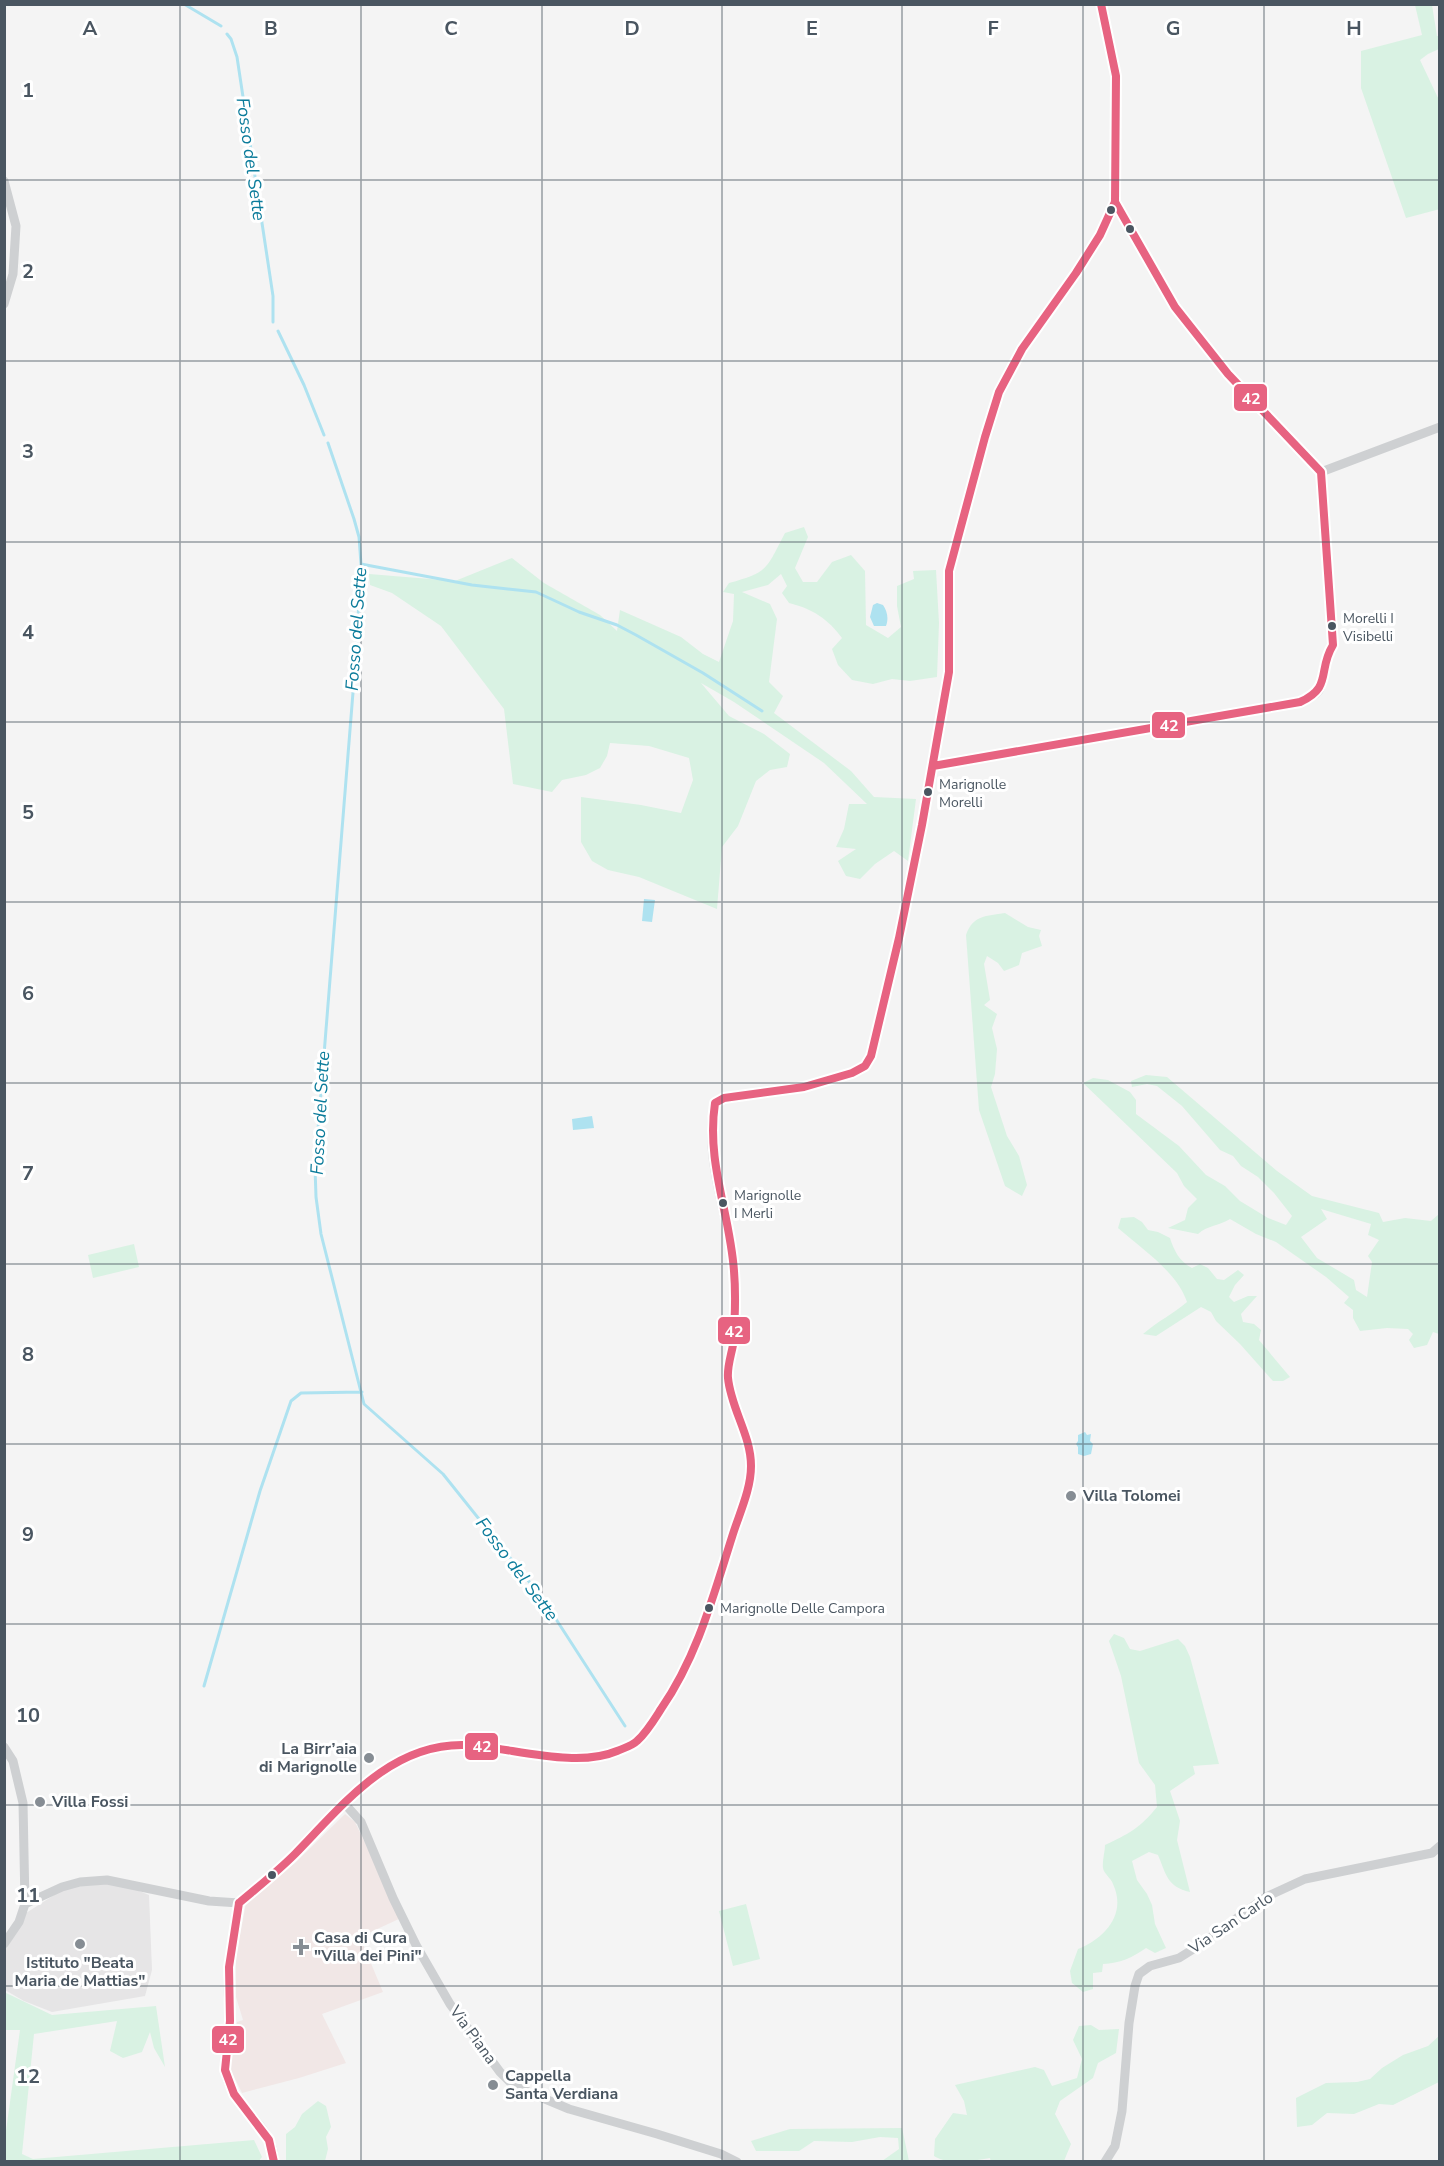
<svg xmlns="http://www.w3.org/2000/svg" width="1444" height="2166" font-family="'Nunito Sans',sans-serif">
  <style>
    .education { fill: #e6e5e6 }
    .medical { fill: #f1e7e6 }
    .green { fill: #d9f2e3; fill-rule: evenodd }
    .water { fill: #aee2f0 }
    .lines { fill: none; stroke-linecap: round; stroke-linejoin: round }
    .stream { stroke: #aee2f0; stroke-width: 3 }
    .minor { stroke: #ced0d2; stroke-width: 9 }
    .bus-1-casing { stroke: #fff; stroke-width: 12 }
    .bus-1 { stroke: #e76381; stroke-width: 8 }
    .grid { fill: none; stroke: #4a5661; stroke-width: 1.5; stroke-opacity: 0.55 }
    .bus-dot { fill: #4a5661; stroke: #fff; stroke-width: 2 }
    .poi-dot { fill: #868d94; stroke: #fff; stroke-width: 2 }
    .labels { text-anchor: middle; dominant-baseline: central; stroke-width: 6; stroke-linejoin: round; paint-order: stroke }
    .bus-label { font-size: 14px; fill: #4a5661; stroke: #fff; text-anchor: start }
    .poi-label { font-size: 16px; font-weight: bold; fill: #4a5661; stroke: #fff; text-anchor: start }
    .street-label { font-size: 16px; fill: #4a5661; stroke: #fff }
    .water-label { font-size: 18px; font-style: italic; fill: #0c7c9b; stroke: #fff }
    .grid-label { font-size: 20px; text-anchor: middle; font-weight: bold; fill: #4a5661; stroke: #fff; stroke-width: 6; stroke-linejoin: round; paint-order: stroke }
    .line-badge { stroke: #fff; stroke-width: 2 }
    .badge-label { font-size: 16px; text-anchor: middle; font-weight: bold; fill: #fff }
  </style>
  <rect width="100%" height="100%" fill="#f4f4f4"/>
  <path class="education" d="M106 1883 127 1886 149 1895 152 1970 145 1996 52 2012 24 2001 5 1990V1950L13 1938 23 1915 65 1888Z"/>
  <path class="medical" d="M345 1814 355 1822 401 1918 360 1937 383 1992 322 2014 346 2063 299 2078 242 2093 230 2069 229 2063 237 2022 243 2020 236 1997V1957L246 1903 295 1863Z"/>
  <path class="green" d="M1415 5H1432L1437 36H1439V49L1428 54 1420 60 1439 100 1440 209 1406 218 1361 88V51L1422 35Z
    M804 527 808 537 795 568 803 582H817L832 562 851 555 865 571 866 625 888 638 901 627 897 606V586L914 579 913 571 936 570 939 623 937 677 910 681 892 679 873 684 852 680 838 665 832 649 842 638C828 619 813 609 789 603L782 593 787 586 781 574 768 585 742 592 770 604 777 619 769 682 783 696 774 713 851 771 874 797 916 799 908 861 894 851 875 864 860 879 846 876 838 861 856 849 836 847 844 829 849 804H867L824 763 734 702 701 683 729 716 764 734 790 754 787 767 770 770 756 781 738 826 722 847 717 909 639 877 608 870 592 861 581 842V797L641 805 681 813 693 780 689 758 649 746 610 743 607 756 600 768 586 775 562 780 552 792 513 784 504 709 441 626 392 593 370 585 369 574 455 581 512 558 544 583 600 615 617 631 620 610 681 637 703 654 719 662 733 621 734 594 723 592 729 583C769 572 766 569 785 533Z
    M1005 913 1028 927 1041 930 1039 936 1042 946 1022 953 1019 965 1004 971 998 963 987 956 984 964 990 1000 984 1005 997 1014 992 1028 997 1049 995 1074 991 1087 1007 1136 1019 1156 1027 1185 1022 1196 1005 1186 979 1110 966 935C973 915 986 916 1005 913Z
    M1146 1075 1167 1077 1277 1171 1312 1196 1379 1213 1383 1222 1405 1218 1431 1221 1439 1214V1334L1433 1332 1427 1345 1414 1348 1409 1340 1413 1334 1408 1329 1387 1328 1360 1331 1353 1318V1310L1344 1303 1349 1297 1326 1277 1276 1242 1256 1234 1230 1219C1219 1226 1208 1225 1198 1234L1168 1228 1185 1220 1188 1208 1197 1199 1184 1186 1177 1173 1083 1083 1093 1078 1108 1080 1130 1092 1136 1100V1114L1179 1146 1206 1175 1225 1186 1240 1201 1268 1218 1286 1225 1292 1216 1274 1193 1258 1177 1241 1166 1233 1156 1220 1150 1182 1106 1157 1086 1147 1084 1132 1087 1131 1081ZM1321 1209 1371 1224 1368 1235 1379 1240 1368 1256 1372 1262 1367 1297 1356 1290 1354 1280 1317 1258 1301 1237 1327 1219Z
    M1134 1217 1142 1222 1148 1230 1158 1232 1170 1238C1174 1251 1180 1262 1192 1268L1200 1264 1208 1268 1217 1279 1224 1280 1238 1270 1244 1275 1235 1285 1229 1297 1234 1302 1248 1296H1257L1241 1314 1243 1322 1254 1324 1261 1330 1259 1340 1290 1377 1283 1381H1273L1240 1344 1216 1321 1211 1312 1201 1307 1156 1336 1143 1334C1158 1321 1173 1314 1187 1302 1177 1272 1142 1249 1118 1228L1121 1218Z
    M134 1244 139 1267 93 1278 88 1255Z
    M1114 1634 1124 1638 1130 1649 1140 1651 1178 1639 1185 1646 1190 1657 1219 1764 1193 1766 1195 1774 1170 1791 1180 1821 1177 1840 1190 1892C1167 1887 1166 1874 1158 1855L1149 1852 1132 1861 1137 1880 1147 1894 1152 1905 1155 1924 1166 1948 1155 1953 1146 1948C1132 1958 1120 1963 1103 1964L1102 1972 1093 1973V1989L1083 1992 1072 1983 1070 1971 1078 1949C1105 1938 1127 1914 1113 1884 1111 1878 1104 1874 1103 1868 1102 1861 1105 1852 1105 1845 1129 1834 1141 1827 1157 1807L1155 1785 1139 1763 1121 1676 1109 1641Z
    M746 1904 760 1959 733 1966 719 1911Z
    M4 1992 52 2015 156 2006 165 2067 154 2048 150 2032 142 2052 123 2058 110 2051 117 2021 34 2034 22 2154 33 2159 254 2140 262 2157 258 2162 5 2161V2138L20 2030H5Z
    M1091 2025 1099 2030 1119 2029 1116 2053 1098 2063 1093 2078 1060 2101 1055 2114 1071 2144 1064 2161 991 2162 990 2158C972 2161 950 2166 934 2156L935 2139 953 2113 967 2115 964 2101 955 2085 1035 2067 1044 2070 1052 2086 1077 2078 1082 2059 1073 2040 1079 2026Z
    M1439 2036V2082L1393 2105 1379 2104 1354 2114 1327 2113 1312 2125 1297 2127 1296 2098 1326 2083 1357 2082 1370 2079 1382 2068 1403 2055 1428 2046Z
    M318 2101 326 2106 331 2127 326 2137 328 2149 325 2161H286V2134L295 2127 302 2114Z
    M902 2128 909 2161H882L899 2149 898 2138 880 2137 852 2142 814 2141 799 2151H756L751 2141 790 2129Z"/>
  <path class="water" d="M877 603 883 605C887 611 889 618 886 626H874L870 617 873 605Z
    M644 899 655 900 652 922 642 921Z
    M592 1116 594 1128 573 1130 572 1119Z
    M1085 1432 1087 1435 1091 1434 1090 1441 1093 1444 1091 1454 1084 1456 1078 1454V1447L1076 1444 1078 1441V1435Z"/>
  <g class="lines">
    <path class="stream" d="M184 4 221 26
      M227 34 231 39 237 57 273 296V322
      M278 331 304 385 324 435
      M328 443 354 519 359 537 361 564 356 655 315 1167 316 1197 321 1234 364 1404 443 1474 543 1599 625 1726
      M361 564 472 585 536 592 579 612 617 625 636 635 703 673 762 711
      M204 1686 260 1491 291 1401 301 1393 362 1392"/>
    <path class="minor" d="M4 181 16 226 13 274 4 304
      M1321 472 1440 427
      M933 766 1300 702C1331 690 1318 682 1326 659 1327 654 1330 650 1333 645L1321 472 1228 374 1175 307 1115 202
      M4 1747 13 1761 23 1803 25 1904 19 1922 4 1944
      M344 1803 361 1822 393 1898 416 1945 450 2004 500 2072 514 2086 569 2109 657 2134 721 2154 737 2162
      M239 1903C234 1932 228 1960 228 1989 228 2001 231 2014 230 2026 228 2045 220 2065 229 2084 241 2113 275 2128 274 2162
      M25 1904 62 1887 80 1882 107 1880 209 1901 239 1903C259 1886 280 1870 298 1851 337 1811 384 1753 442 1746 500 1739 582 1776 633 1744 642 1738 648 1728 655 1719 695 1664 713 1601 732 1537 739 1515 750 1490 751 1466 752 1435 731 1408 728 1378 727 1365 733 1352 733 1339 735 1316 736 1282 733 1260 726 1211 703 1152 715 1103L724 1098 804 1087 852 1073 865 1066 871 1056 887 985 899 938 922 825 949 672V571L985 437 999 392 1022 349 1076 273 1100 235 1115 202 1116 76 1101 4
      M1105 2162 1115 2146 1122 2111 1129 2023 1135 1986 1139 1974 1150 1966 1179 1958 1203 1943 1266 1897 1305 1879 1432 1853 1440 1846"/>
    <g class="bus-1-casing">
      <path id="bus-1" d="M933 766 1300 702C1333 687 1317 671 1333 645L1321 472 1228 374 1175 307 1115 202
        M239 1903C258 1887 277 1872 295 1854 342 1806 390 1743 465 1745 510 1747 575 1769 617 1751 624 1748 632 1746 637 1741 647 1732 654 1720 661 1709 697 1657 713 1597 732 1537 739 1514 751 1490 751 1466 751 1435 731 1409 728 1378 727 1367 731 1356 733 1345 735 1320 736 1295 734 1271 730 1213 706 1163 715 1103L724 1098 804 1087 852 1073 865 1066 871 1056 899 938 922 825 949 672V571L985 437 999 392 1022 349 1076 273 1100 235 1115 202 1116 76 1101 4
        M239 1903 229 1967 230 2021 225 2070 234 2094 269 2140 274 2162"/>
    </g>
    <use href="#bus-1" class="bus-1"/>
  </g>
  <path class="grid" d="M180 4V2162M361 4V2162M542 4V2162M722 4V2162M902 4V2162M1083 4V2162M1264 4V2162M4 180H1440M4 361H1440M4 542H1440M4 722H1440M4 902H1440M4 1083H1440M4 1264H1440M4 1444H1440M4 1624H1440M4 1805H1440M4 1986H1440"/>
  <g class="bus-dot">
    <circle cx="1111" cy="210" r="5"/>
    <circle cx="1130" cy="229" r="5"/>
    <circle cx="1332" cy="626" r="5"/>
    <circle cx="928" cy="792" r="5"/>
    <circle cx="723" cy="1203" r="5"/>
    <circle cx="709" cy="1608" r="5"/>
    <circle cx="272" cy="1875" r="5"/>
  </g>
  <g class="poi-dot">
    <circle cx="1071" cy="1496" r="6"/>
    <circle cx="369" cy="1758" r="6"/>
    <circle cx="40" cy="1802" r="6"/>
    <circle cx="80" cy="1944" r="6"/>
    <path d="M298 1938h6v6h6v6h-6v6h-6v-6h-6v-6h6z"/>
    <circle cx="493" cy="2085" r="6"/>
  </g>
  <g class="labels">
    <g class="bus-label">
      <text x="1343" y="618">Morelli I<tspan x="1343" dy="18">Visibelli</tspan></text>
      <text x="939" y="784">Marignolle<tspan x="939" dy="18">Morelli</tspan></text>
      <text x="734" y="1195">Marignolle<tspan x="734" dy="18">I Merli</tspan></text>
      <text x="720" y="1608">Marignolle Delle Campora</text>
    </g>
    <g class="poi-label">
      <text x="1083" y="1496">Villa Tolomei</text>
      <text x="357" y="1749" text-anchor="end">La Birr’aia<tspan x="357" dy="18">di Marignolle</tspan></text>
      <text x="52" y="1802">Villa Fossi</text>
      <text x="314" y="1938">Casa di Cura<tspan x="314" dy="18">"Villa dei Pini"</tspan></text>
      <text x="80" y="1963" text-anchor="middle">Istituto "Beata<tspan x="80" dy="18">Maria de Mattias"</tspan></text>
      <text x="505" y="2076">Cappella<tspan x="505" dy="18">Santa Verdiana</tspan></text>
    </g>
    <g class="street-label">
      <text transform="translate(1231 1923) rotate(-34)">Via San Carlo</text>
      <text transform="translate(473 2035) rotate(54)">Via Piana</text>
    </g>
    <g class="water-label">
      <text transform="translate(251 159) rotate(82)">Fosso del Sette</text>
      <text transform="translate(356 629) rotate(-86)">Fosso del Sette</text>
      <text transform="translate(320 1113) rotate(-87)">Fosso del Sette</text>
      <text transform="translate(517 1569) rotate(53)">Fosso del Sette</text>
    </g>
  </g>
  <g class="grid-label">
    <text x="90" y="35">A</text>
    <text x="271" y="35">B</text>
    <text x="451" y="35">C</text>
    <text x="632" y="35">D</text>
    <text x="812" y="35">E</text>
    <text x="993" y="35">F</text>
    <text x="1173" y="35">G</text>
    <text x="1354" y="35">H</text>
    <text x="28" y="97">1</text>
    <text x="28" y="278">2</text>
    <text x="28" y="458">3</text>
    <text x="28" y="639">4</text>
    <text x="28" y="819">5</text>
    <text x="28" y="1000">6</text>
    <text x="28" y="1180">7</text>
    <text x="28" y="1361">8</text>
    <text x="28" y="1541">9</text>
    <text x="28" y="1722">10</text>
    <text x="28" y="1902">11</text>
    <text x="28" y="2083">12</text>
  </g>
  <g class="line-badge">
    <rect x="1233" y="383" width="35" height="29" rx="6" fill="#e76381"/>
    <rect x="1151" y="711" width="35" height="28" rx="6" fill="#e76381"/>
    <rect x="717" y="1316" width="34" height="29" rx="6" fill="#e76381"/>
    <rect x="464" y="1732" width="35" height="29" rx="6" fill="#e76381"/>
    <rect x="211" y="2025" width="34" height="29" rx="6" fill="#e76381"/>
  </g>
  <g class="badge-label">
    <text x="1251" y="404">42</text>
    <text x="1169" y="731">42</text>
    <text x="734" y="1337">42</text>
    <text x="482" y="1752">42</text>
    <text x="228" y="2045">42</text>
  </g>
  <rect width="1444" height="2166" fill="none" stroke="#4a5661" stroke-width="12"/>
</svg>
